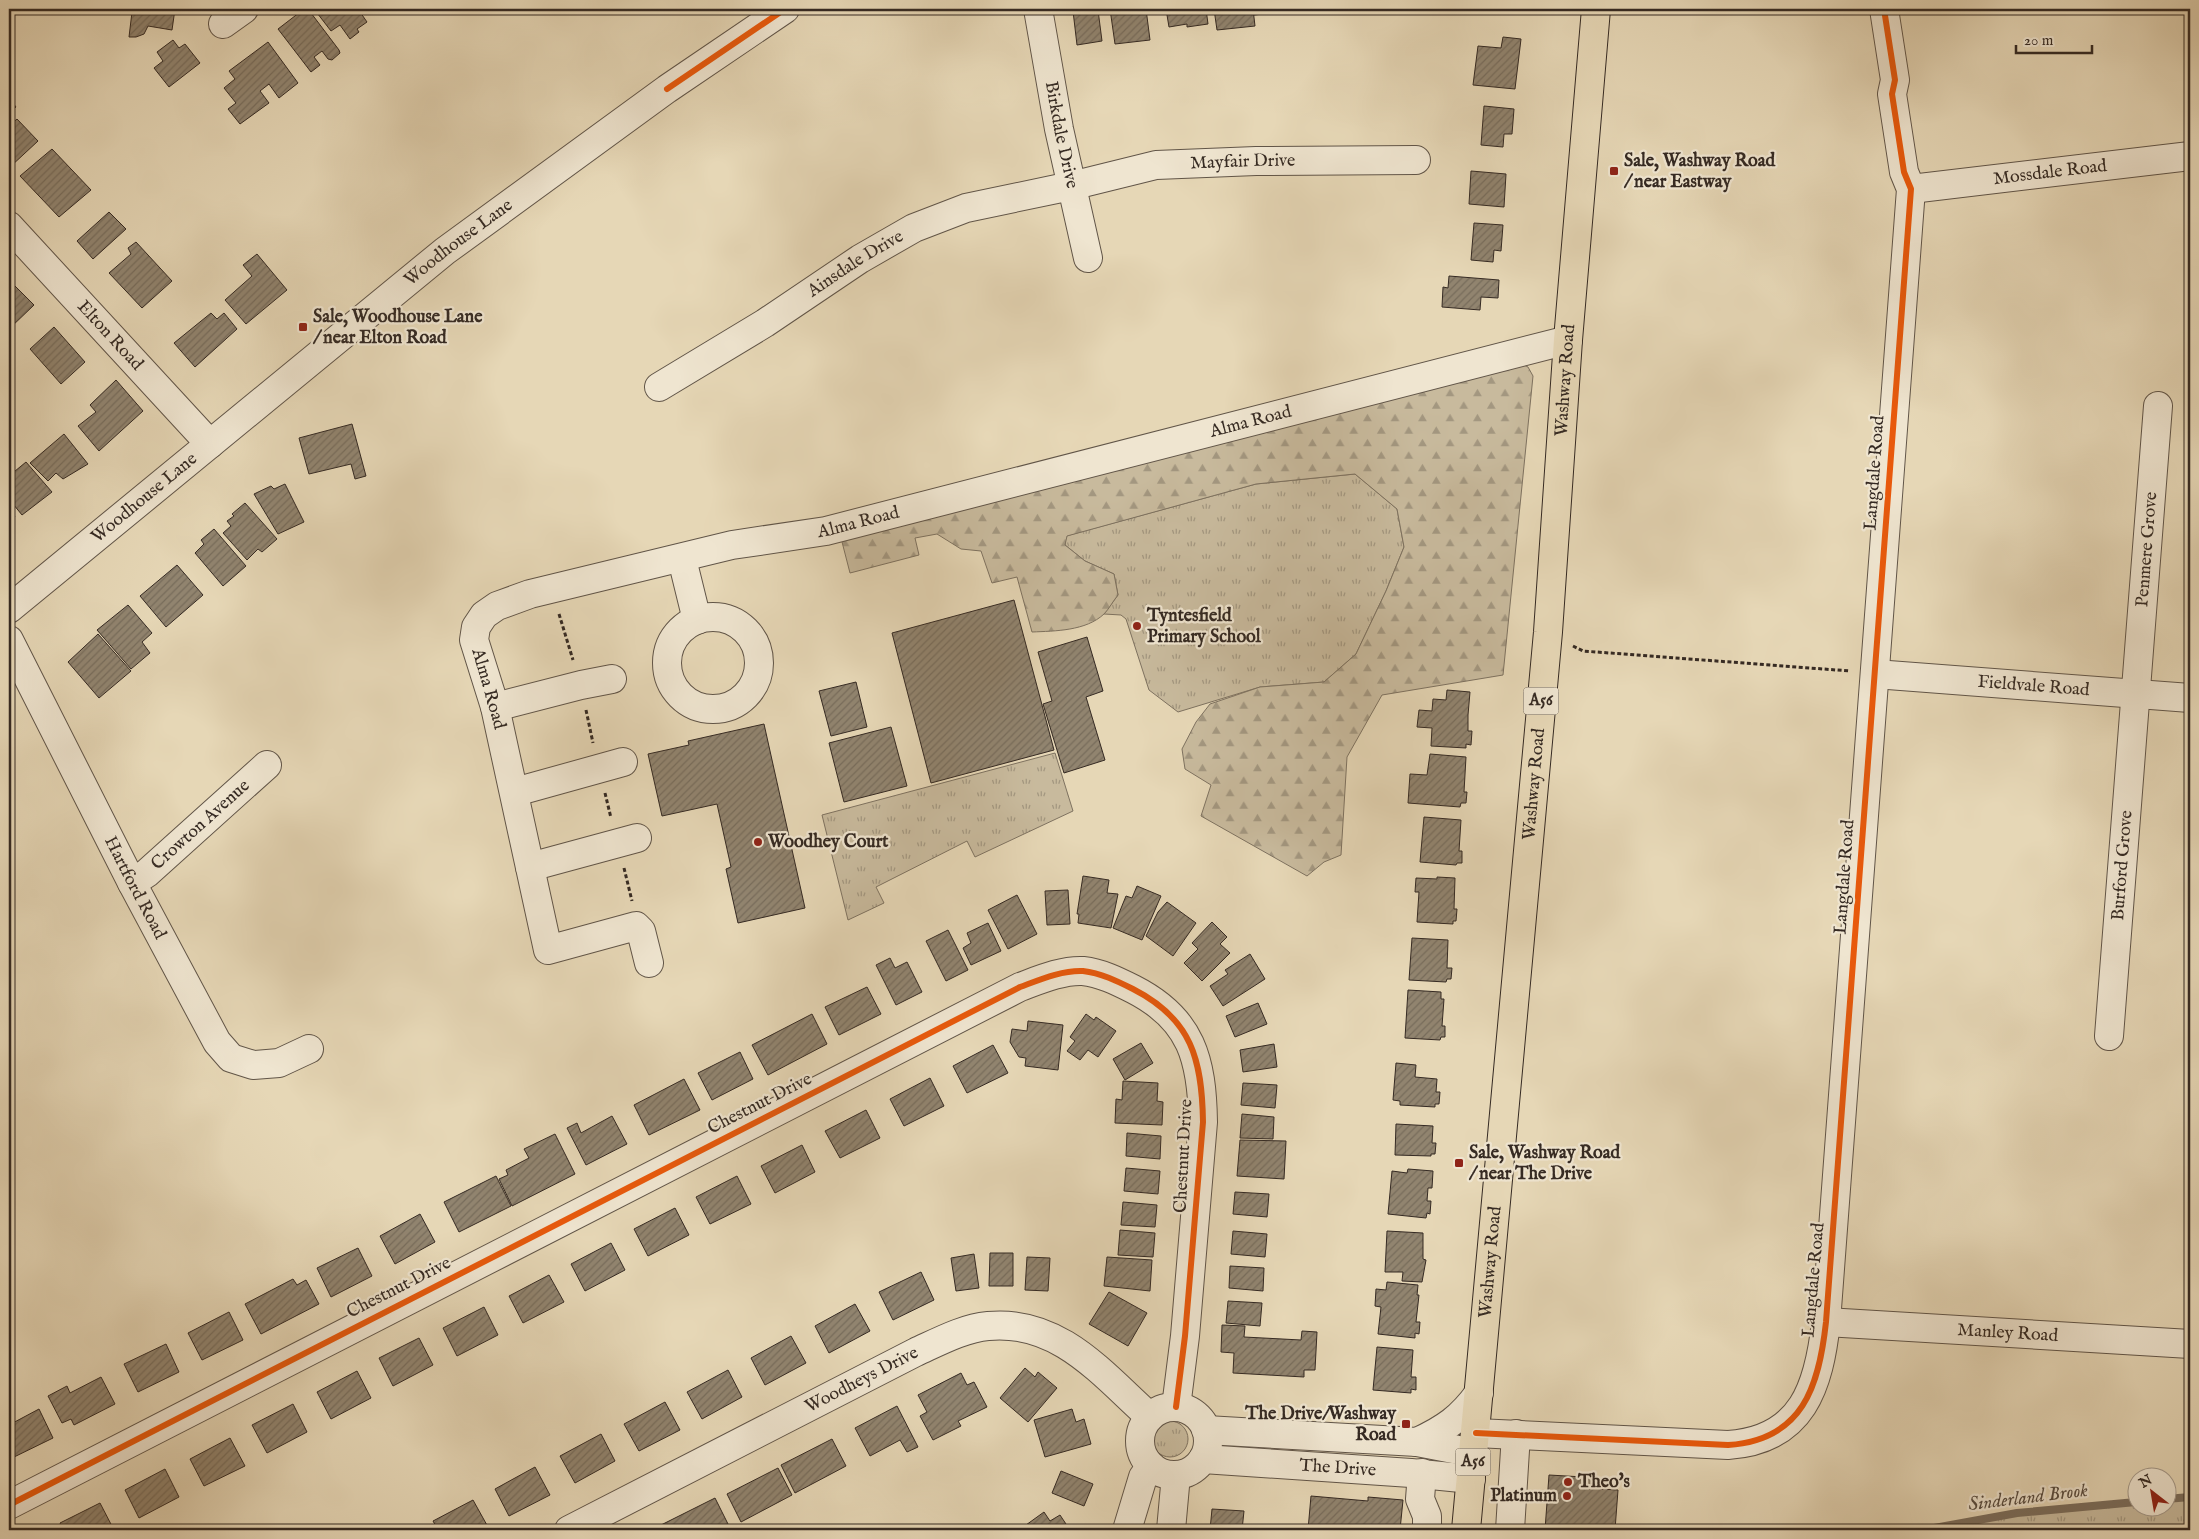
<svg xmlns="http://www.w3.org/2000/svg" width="2199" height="1539" font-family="'IM FELL English',serif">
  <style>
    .grass { fill: url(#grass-tufts); stroke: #7e7260 }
    .forest { fill: url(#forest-firs); stroke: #7e7260 }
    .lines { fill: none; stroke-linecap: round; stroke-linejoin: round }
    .stream { stroke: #7b6e5d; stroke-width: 8 }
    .building { fill: url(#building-hatch); stroke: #352a23 }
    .minor-casing { stroke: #615548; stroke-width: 30 }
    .highway-casing { stroke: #352a23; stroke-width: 30 }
    .path { stroke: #352a23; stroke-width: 3; stroke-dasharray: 4 2.5; stroke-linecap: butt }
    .minor { stroke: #efe5d0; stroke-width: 28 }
    .highway { stroke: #e6d7b6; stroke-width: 28 }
    .cycleway-casing { stroke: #efe5d0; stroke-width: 9 }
    .cycleway { stroke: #e8590c; stroke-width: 6 }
    .poi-dot { fill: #8f2418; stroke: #efe5d0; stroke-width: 2 }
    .labels { text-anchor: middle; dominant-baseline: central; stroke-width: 4.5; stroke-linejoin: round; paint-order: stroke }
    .shield { fill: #efe5d0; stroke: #6d6257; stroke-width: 1 }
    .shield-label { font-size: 16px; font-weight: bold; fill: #352a23 }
    .street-label { font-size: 18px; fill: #352a23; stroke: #efe5d0 }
    .poi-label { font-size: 18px; font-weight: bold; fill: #352a23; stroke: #efe5d0; text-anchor: start }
    .water-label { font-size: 19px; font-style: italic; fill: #584c40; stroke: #efe5d0 }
  </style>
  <defs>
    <pattern id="grass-tufts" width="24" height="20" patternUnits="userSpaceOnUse" patternTransform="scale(1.25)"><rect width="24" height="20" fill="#c8ba9d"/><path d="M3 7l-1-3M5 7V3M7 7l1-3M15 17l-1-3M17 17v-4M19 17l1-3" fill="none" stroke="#a39780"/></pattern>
    <pattern id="forest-firs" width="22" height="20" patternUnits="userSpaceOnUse" patternTransform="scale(1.25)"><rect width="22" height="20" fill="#c8ba9d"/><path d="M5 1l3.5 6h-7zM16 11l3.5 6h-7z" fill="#a39780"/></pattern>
    <pattern id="building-hatch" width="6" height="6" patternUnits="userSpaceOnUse" patternTransform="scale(1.25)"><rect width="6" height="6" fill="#91846f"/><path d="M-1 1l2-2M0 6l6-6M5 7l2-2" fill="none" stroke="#776c5b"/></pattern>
  </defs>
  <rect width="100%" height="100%" fill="#e6d7b6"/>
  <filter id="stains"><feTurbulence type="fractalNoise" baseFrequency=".004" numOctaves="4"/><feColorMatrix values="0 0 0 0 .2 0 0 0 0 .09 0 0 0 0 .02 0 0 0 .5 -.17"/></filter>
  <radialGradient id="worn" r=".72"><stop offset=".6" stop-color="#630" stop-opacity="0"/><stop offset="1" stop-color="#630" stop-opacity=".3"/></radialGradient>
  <path class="grass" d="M1355 474 1397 509 1404 547 1386 591 1356 654 1324 682 1260 687 1178 712 1149 690 1126 619 1121 615 1104 614 1118 595 1114 574 1085 561 1065 545 1066 536 1256 484Z
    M1055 753 1073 811 975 857 967 841 876 887 884 903 848 920 822 815Z
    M1152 1439a18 18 0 1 1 36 0a18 18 0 1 1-36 0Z
    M2190 1497V1530H1923L2017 1513 2136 1502V1506H2166L2167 1499Z"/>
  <path class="forest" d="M1524 365 1528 367 1533 376 1503 675 1382 695 1347 757 1341 855 1324 862 1307 876 1201 816 1211 785 1185 769 1182 749 1196 722 1210 704 1260 687 1324 682 1356 654 1386 591 1404 547 1397 509 1355 474 1256 484 1067 536 1065 545 1085 561 1114 574 1118 595C1113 601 1109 609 1104 614 1086 631 1055 631 1032 632L1017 577 992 583 981 551 961 549 937 534 915 538 919 555 850 573 841 538Z"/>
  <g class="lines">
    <path class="stream" d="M2166 1499 2190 1497
      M1923 1530 2017 1513 2136 1502"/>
  </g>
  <path class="building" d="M140 9H175L172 30 148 26 144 34 136 37H129L132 12 139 13Z
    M304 9H308L339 50 340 53 332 60 328 59 322 51 314 57 320 65 311 72 278 29Z
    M314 9H358L367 22 357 29 359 32 350 39 340 25 331 31Z
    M1087 9V12L1098 10 1102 41 1077 45 1073 11Z
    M1110 9H1146L1150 40 1115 44Z
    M1166 9H1206L1208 24 1187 27V24L1169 27Z
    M1214 9H1253L1255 26 1217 30Z
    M1253 9H1291L1292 11 1254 15Z
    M1503 37 1521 39 1515 89 1473 85 1478 46 1501 48Z
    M173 40 179 48 185 44 200 63 169 87 154 68 163 61 157 52Z
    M268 42 298 83 279 98 269 84 260 91 269 103 240 124 228 109 236 103 224 88 235 79 229 71Z
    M9 98 16 107 9 113Z
    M1484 106 1514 109 1512 134H1504L1503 147 1481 145Z
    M17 119 38 141 10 167 9 126Z
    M52 149 91 190 59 217 20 176Z
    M1471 171 1506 174 1504 207 1469 204Z
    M109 212 126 229 93 259 77 241Z
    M1474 223 1503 225 1501 251 1494 250 1493 262 1471 260Z
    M136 242 172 281 142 308 109 273 131 254 128 248Z
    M257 254 287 290 246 324 225 300 252 276 243 265Z
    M1449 276 1499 280 1498 298 1481 297 1480 310 1442 307 1443 287 1448 288Z
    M9 280 34 305 9 329Z
    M211 313 217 319 224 313 237 329 195 367 174 343Z
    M54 327 85 362 61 384 30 349Z
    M116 380 143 411 99 451 78 426 96 412 90 405Z
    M352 424 366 476 355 479 351 464 309 474 299 438Z
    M64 434 88 464 63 479 56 473 48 481 30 463Z
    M26 462 52 492 22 515 9 499V476Z
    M285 484 304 522 278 534 254 494 271 486 274 489Z
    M245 503 277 539 262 552 258 549 247 560 223 533 231 526 227 521 234 516 232 514Z
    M9 508 15 517 9 523Z
    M214 529 246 566 223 586 195 553 204 544 201 540Z
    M177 565 203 595 166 627 140 596Z
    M1014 600 1054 750 931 783 892 633Z
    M128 605 152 633 142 642 150 653 131 669 97 630Z
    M98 634 131 671 99 698 68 662Z
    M1087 637 1103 691 1086 697 1105 760 1064 773 1043 704 1052 701 1038 652Z
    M856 682 867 727 831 736 819 691Z
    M1447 690 1470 692 1468 715V731H1472L1471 745 1466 744V748L1431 746 1432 728 1417 727 1419 710 1432 711 1433 699 1446 700Z
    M764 724 805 908 738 923 726 869 731 867 717 804 662 816 648 754 689 745 688 741Z
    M891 727 907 786 844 802 829 743Z
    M1430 754 1466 757 1464 792H1467L1466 803H1461L1460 807 1408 803 1410 774 1427 775Z
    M1424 817 1461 820 1459 851H1462V863H1457L1456 865 1420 862Z
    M1083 876 1109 880 1107 893 1118 894 1111 928 1078 923 1079 914H1077Z
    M1437 877 1455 878 1454 909H1457L1456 921H1453V924L1417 922 1419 892H1415L1416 878 1437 879Z
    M1137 886 1161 896 1142 940 1113 928 1126 896 1132 898Z
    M1068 890 1070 924 1047 925 1045 891Z
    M1017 895 1037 934 1008 949 988 910Z
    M1167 902 1196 923 1173 956 1146 936 1158 912Z
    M1212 922 1227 937 1220 944 1230 953 1202 981 1184 963 1198 949 1192 943Z
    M988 923 1001 951 971 965 963 948 971 943 967 933Z
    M948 930 968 970 946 981 926 941Z
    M1412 938 1448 940 1447 968H1452L1451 979H1447L1446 982 1409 980Z
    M1250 954 1265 979 1223 1006 1210 986 1228 974 1225 970Z
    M890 958 895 968 907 962 922 992 896 1005 876 965Z
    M867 987 881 1014 839 1035 825 1007Z
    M1408 990 1441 992V999H1444L1442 1026H1445V1037H1441L1440 1040 1405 1038Z
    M1258 1003 1267 1024 1235 1037 1226 1016Z
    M812 1014 827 1044 768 1075 752 1045Z
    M1086 1014 1094 1020 1096 1017 1116 1031 1098 1057 1088 1050 1080 1060 1067 1051 1075 1041 1070 1037Z
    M1028 1021 1063 1025 1058 1070 1025 1066 1026 1058 1019 1057 1010 1042 1012 1029 1027 1031Z
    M1141 1043 1153 1063 1125 1080 1113 1059Z
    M1274 1044 1277 1067 1243 1072 1240 1050Z
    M993 1045 1008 1073 967 1093 953 1066Z
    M740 1052 753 1079 712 1100 698 1073Z
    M1396 1063 1416 1065 1415 1077 1437 1079 1436 1092H1440L1439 1104H1435V1107L1400 1105V1101L1393 1100Z
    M930 1078 944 1106 904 1126 890 1099Z
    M684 1079 700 1110 649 1135 634 1105Z
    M1123 1081 1158 1083 1157 1101 1163 1102 1162 1125 1115 1123 1116 1099 1122 1100Z
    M1243 1083 1277 1085 1275 1108 1241 1105Z
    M866 1110 880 1138 840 1158 825 1131Z
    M1242 1114 1274 1117 1273 1139 1240 1138Z
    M612 1116 627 1144 586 1165 567 1128 577 1123 581 1133Z
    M1396 1124 1433 1126 1432 1143H1436L1435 1154H1431V1156L1395 1155Z
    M1127 1133 1161 1136 1160 1159 1126 1156Z
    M555 1134 575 1174 512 1206 499 1179 508 1175 506 1170 529 1158 524 1149Z
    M1240 1140 1286 1141 1284 1179 1237 1176Z
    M802 1145 815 1172 775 1193 761 1166Z
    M1126 1168 1160 1171 1158 1194 1124 1191Z
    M1408 1169 1433 1171 1432 1188H1428L1427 1201H1431L1430 1214 1427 1213 1426 1218 1388 1214 1392 1171 1407 1173Z
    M496 1176 511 1206 459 1232 444 1202Z
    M737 1176 751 1204 710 1224 696 1197Z
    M1235 1192 1269 1194 1267 1217 1233 1214Z
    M1123 1202 1157 1205 1155 1227 1121 1225Z
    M675 1208 689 1235 648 1256 634 1229Z
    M420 1214 435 1242 395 1264 380 1236Z
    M1120 1230 1155 1233 1153 1257 1118 1255Z
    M1233 1231 1267 1234 1265 1257 1231 1254Z
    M1387 1231 1423 1233V1259L1426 1260 1422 1282 1402 1281 1403 1272H1385Z
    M611 1243 625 1270 585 1291 571 1264Z
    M358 1248 372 1276 331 1297 317 1268Z
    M990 1253H1013V1286H989Z
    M974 1254 979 1288 956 1291 951 1258Z
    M1027 1257 1050 1258 1048 1291 1025 1290Z
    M1107 1257 1152 1260 1150 1291 1104 1286Z
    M1230 1266 1264 1268 1263 1291 1229 1288Z
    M921 1272 934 1300 893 1320 879 1292Z
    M549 1275 564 1302 523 1323 509 1296Z
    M293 1279 297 1285 306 1280 319 1304 261 1334 245 1304Z
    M1387 1282 1418 1285 1417 1295H1419L1416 1322H1420L1419 1334 1415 1333V1338L1378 1334 1381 1307 1375 1306 1376 1289 1386 1290Z
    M1109 1292 1147 1313 1128 1346 1089 1324Z
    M1228 1301 1262 1303 1260 1326 1226 1323Z
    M855 1304 870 1331 829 1353 815 1326Z
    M484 1307 498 1335 457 1356 443 1328Z
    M229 1312 243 1340 202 1360 188 1333Z
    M1222 1325 1245 1326 1244 1337 1301 1340 1302 1331 1317 1332 1315 1370H1304V1377L1233 1373 1234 1353 1221 1352Z
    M791 1336 806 1363 765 1385 751 1358Z
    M419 1338 433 1365 393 1386 379 1358Z
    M166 1344 179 1372 138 1392 124 1364Z
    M1377 1347 1413 1350 1411 1377H1416V1390L1411 1389V1393L1373 1390Z
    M1025 1368 1035 1377 1038 1372 1057 1388 1028 1422 1000 1398Z
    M728 1370 742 1397 702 1419 687 1392Z
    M357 1371 371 1398 331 1419 317 1392Z
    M961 1373 967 1385 974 1382 987 1407 958 1421 961 1426 933 1440 920 1416 927 1412 918 1395Z
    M101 1377 115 1404 74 1425 71 1419 62 1423 48 1396 67 1386 70 1393Z
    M665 1402 680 1430 639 1451 624 1424Z
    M293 1404 307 1432 267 1453 252 1425Z
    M897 1406 918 1447 907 1452 900 1440 870 1456 855 1428Z
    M39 1409 53 1438 12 1458 9 1452V1425Z
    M1072 1409 1076 1422 1084 1419 1091 1444 1045 1457 1034 1420Z
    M601 1434 615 1461 575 1483 560 1456Z
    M230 1438 245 1466 204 1486 190 1459Z
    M832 1439 846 1466 795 1493 781 1465Z
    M535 1467 550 1495 509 1516 495 1489Z
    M778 1468 792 1495 741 1522 727 1494Z
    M165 1469 179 1497 139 1518 125 1490Z
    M1061 1471 1093 1484 1084 1506 1052 1493Z
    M1549 1475 1601 1478 1600 1489 1618 1490 1615 1530H1545Z
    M1311 1496 1368 1501V1497L1403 1500 1400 1530H1308Z
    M715 1498 731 1530H656L655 1528Z
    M473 1500 488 1527 481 1530H438L433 1521Z
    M100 1503 114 1530H63L60 1523Z
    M1212 1509 1244 1511 1242 1530H1210Z
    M1044 1512 1050 1521 1060 1515 1070 1530H1029L1026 1525Z"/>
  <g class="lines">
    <g class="minor-casing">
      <g id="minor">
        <path id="s1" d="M1038 9 1059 129 1088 258"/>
        <path d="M223 24 244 9"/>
        <path id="s2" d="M1911 189 2190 156"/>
        <path id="s3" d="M9 226 210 444"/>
        <path id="s4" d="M659 387 765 323 860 259 914 228 966 208 1071 186 1156 165 1256 161 1416 160"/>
        <path d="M682 559 697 620"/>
        <path id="s5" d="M9 609 445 251 667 89 785 9"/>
        <circle cx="713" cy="663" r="46"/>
        <path id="s6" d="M9 640 132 883 217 1042 231 1058 253 1065 279 1063 309 1049"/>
        <path id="s7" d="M1875 674 2190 698"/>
        <path d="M495 707 581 685 612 679"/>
        <path d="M515 792 623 762"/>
        <path d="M530 867 637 838"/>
        <path id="s8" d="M132 883 147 873 267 765"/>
        <path id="s9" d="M649 963 641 931 636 926 548 950 495 707 474 640 476 627 484 615 497 606 530 594 732 545 826 531 1568 340"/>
        <path id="s10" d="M2109 1036 2158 406"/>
        <path id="s11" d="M1826 1322 2190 1344"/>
        <circle cx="1174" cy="1441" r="34"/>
        <path d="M1206 1430 1417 1442 1474 1453"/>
        <path d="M1476 1433 1728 1445C1803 1440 1819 1386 1826 1322L1911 189 1904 172 1892 94 1895 80 1884 9"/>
        <path d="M1417 1442C1445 1429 1461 1418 1479 1393"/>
        <path id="s12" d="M1203 1459 1411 1473 1471 1479"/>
        <path d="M1422 1473 1420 1499 1427 1516V1530"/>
        <path d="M9 1505 1020 987C1039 980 1062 970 1083 971 1101 973 1117 981 1133 989 1192 1019 1202 1060 1203 1122L1185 1336 1176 1407"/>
        <path id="s13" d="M569 1530 916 1352C938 1342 964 1328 988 1326 1059 1319 1102 1374 1150 1417"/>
        <path d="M1127 1530 1143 1477 1151 1466"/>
        <path d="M1171 1530 1176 1475"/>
        <path d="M1510 1530 1516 1434"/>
      </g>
    </g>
    <g class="highway-casing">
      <g id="highway">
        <path id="s14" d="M1466 1530 1548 632 1568 340 1596 9"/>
      </g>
    </g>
    <path class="path" d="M559 614 573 660
      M1573 646 1583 651 1850 671
      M586 710 593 743
      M605 793 611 818
      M624 868 632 901"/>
    <use href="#minor" class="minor"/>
    <use href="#highway" class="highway"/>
    <g class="cycleway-casing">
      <path id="cycleway" d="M667 89 785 9
        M1476 1433 1728 1445C1803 1440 1819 1386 1826 1322L1911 189 1904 172 1892 94 1895 80 1884 9
        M9 1505 1020 987C1039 980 1062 970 1083 971 1101 973 1117 981 1133 989 1192 1019 1202 1060 1203 1122L1185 1336 1176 1407"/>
    </g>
    <use href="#cycleway" class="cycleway"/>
  </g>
  <g class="poi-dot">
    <rect x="1609" y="166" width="10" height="10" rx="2.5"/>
    <rect x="298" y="322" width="10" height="10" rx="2.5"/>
    <circle cx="1137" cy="626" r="5"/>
    <circle cx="758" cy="842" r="5"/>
    <rect x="1454" y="1158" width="10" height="10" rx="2.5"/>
    <rect x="1401" y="1419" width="10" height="10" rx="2.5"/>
    <circle cx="1568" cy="1482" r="5"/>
    <circle cx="1567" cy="1496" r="5"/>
  </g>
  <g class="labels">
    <g class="shield">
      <rect x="1523.5" y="687.5" width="35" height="27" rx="4"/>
      <rect x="1455.5" y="1448.5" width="35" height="27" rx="4"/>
    </g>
    <g class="shield-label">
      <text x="1541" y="701">A56</text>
      <text x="1473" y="1462">A56</text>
    </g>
    <g class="street-label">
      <text stroke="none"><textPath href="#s1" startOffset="128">Birkdale Drive</textPath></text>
      <text stroke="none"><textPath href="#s4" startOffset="638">Mayfair Drive</textPath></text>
      <text stroke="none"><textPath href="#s2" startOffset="140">Mossdale Road</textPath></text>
      <text stroke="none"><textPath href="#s5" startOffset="580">Woodhouse Lane</textPath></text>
      <text stroke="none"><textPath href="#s4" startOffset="232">Ainsdale Drive</textPath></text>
      <text stroke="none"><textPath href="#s3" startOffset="149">Elton Road</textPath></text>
      <text stroke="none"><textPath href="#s14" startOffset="1154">Washway Road</textPath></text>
      <text stroke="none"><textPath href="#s9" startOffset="1270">Alma Road</textPath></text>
      <text transform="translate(1875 473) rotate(-86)">Langdale Road</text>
      <text stroke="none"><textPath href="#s5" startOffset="175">Woodhouse Lane</textPath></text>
      <text stroke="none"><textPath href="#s9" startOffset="865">Alma Road</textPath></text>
      <text stroke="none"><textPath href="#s10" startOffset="488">Penmere Grove</textPath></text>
      <text stroke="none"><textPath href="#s7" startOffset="159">Fieldvale Road</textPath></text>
      <text transform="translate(488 689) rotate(74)">Alma Road</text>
      <text stroke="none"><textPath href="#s14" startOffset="749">Washway Road</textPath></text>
      <text stroke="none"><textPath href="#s8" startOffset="90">Crowton Avenue</textPath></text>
      <text stroke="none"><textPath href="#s10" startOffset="171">Burford Grove</textPath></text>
      <text transform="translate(1845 877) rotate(-86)">Langdale Road</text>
      <text stroke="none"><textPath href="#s6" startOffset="278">Hartford Road</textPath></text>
      <text transform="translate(760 1104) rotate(-27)">Chestnut Drive</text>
      <text transform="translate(1184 1156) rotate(-87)">Chestnut Drive</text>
      <text stroke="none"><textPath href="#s14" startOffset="269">Washway Road</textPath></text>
      <text transform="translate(1814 1280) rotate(-85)">Langdale Road</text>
      <text transform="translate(399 1288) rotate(-27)">Chestnut Drive</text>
      <text stroke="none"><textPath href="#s11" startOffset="182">Manley Road</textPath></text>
      <text stroke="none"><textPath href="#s13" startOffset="329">Woodheys Drive</textPath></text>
      <text stroke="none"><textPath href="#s12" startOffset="135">The Drive</textPath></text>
    </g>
    <g class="poi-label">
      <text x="1624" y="161">Sale, Washway Road<tspan x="1624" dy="21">/ near Eastway</tspan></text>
      <text x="313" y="317">Sale, Woodhouse Lane<tspan x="313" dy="21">/ near Elton Road</tspan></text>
      <text x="1147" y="616">Tyntesfield<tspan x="1147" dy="21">Primary School</tspan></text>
      <text x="768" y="842">Woodhey Court</text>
      <text x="1469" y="1153">Sale, Washway Road<tspan x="1469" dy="21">/ near The Drive</tspan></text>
      <text x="1396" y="1414" text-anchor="end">The Drive/Washway<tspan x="1396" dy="21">Road</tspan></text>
      <text x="1578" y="1482">Theo's</text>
      <text x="1557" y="1496" text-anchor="end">Platinum</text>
    </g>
    <g class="water-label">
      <text transform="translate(2028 1498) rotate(-7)">Sinderland Brook</text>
    </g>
  </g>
  <rect width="2199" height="1539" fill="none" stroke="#e6d7b6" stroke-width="30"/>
  <rect x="10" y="10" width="2179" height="1519" fill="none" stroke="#352a23" stroke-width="2.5"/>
  <rect x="15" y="15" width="2169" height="1509" fill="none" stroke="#352a23"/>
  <g transform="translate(2152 1492) rotate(329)"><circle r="24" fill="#efe5d0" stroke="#a59a8b"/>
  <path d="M0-4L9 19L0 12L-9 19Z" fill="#8f2418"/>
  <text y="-8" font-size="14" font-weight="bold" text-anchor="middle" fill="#352a23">N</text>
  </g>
  <path d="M2016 45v8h76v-8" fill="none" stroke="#352a23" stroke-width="2.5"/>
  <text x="2024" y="45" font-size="15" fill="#352a23" stroke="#efe5d0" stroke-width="4" paint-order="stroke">20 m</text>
  <rect width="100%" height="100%" filter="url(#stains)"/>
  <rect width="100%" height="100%" fill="url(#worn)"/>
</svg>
